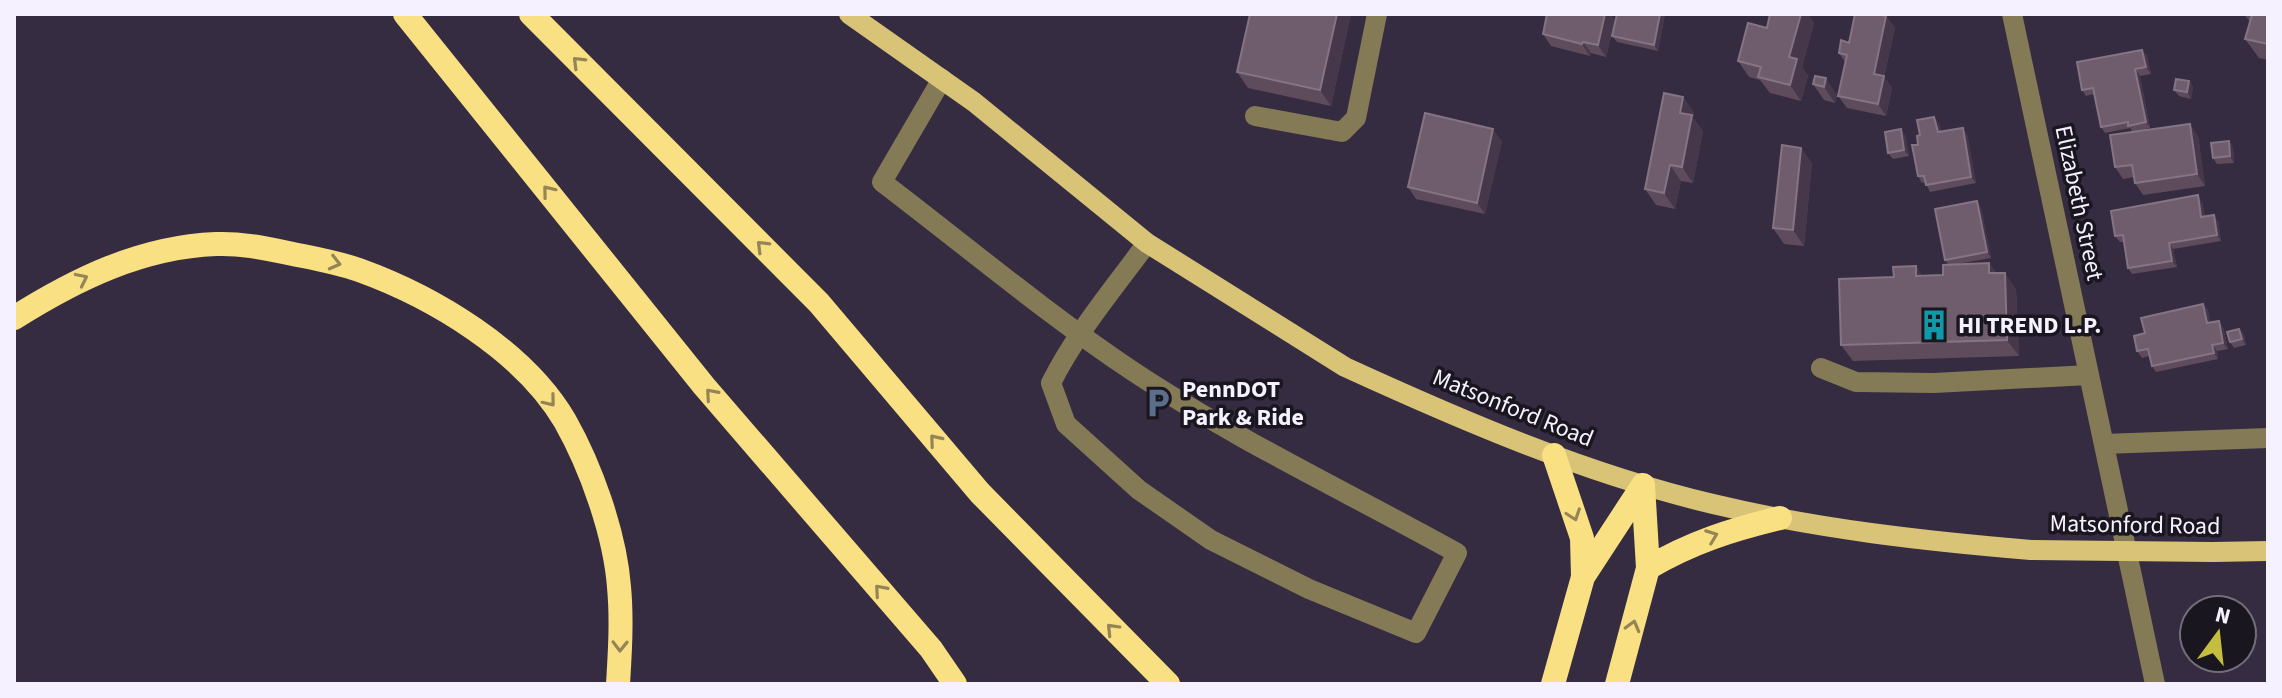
<svg xmlns="http://www.w3.org/2000/svg" width="2282" height="698" font-family="'Source Sans 3',sans-serif">
  <style>
    .lines { fill: none; stroke-linecap: round; stroke-linejoin: round }
    .minor { stroke: #847a56; stroke-width: 20 }
    .major { stroke: #d8c377; stroke-width: 20 }
    .highway { stroke: #f9e083; stroke-width: 24 }
    .major-bridge { stroke: #d8c377; stroke-width: 20 }
    .wall { fill: #5e4b5c }
    .shaded-wall { fill: #47374a }
    .building { fill: #6f5d6e; stroke: #847484; stroke-width: 2 }
    .oneway { stroke: #958556 }
    .labels { text-anchor: middle; dominant-baseline: central; stroke-width: 7; stroke-linejoin: round; paint-order: stroke }
    .street-label { font-size: 24px; fill: #f6f1ff; stroke: #1a1620 }
    .poi-label { font-size: 24px; font-weight: bold; fill: #f6f1ff; stroke: #1a1620; text-anchor: start }
  </style>
  <rect width="100%" height="100%" fill="#352c41"/>
  <g class="lines">
    <path class="minor" d="M2012 14 2155 684
      M942 79 882 182C966 246 1047 314 1134 372 1237 440 1349 493 1457 553L1416 633 1309 589 1211 540 1139 490 1066 424 1051 383C1076 333 1114 288 1147 243
      M1255 116 1342 132 1356 118 1377 14
      M1821 368 1856 382 1934 383 2089 375
      M2104 444 2268 438"/>
    <path class="major" d="M849 14 974 102 1147 243 1345 367C1463 421 1586 474 1713 504 1817 529 1924 541 2031 550
      M2213 552 2268 551"/>
    <path class="highway" d="M405 14 704 386 931 649 955 684
      M531 14 819 303 980 493 1168 684
      M14 318C76 279 141 247 216 244 241 243 264 248 288 253 312 258 336 262 359 270 434 297 524 351 565 421 591 467 615 534 619 587 622 619 620 652 618 684
      M1648 568C1692 542 1731 530 1780 518
      M1583 577 1643 485
      M1553 684 1583 577 1582 538 1554 455
      M1617 684 1648 568 1643 485"/>
    <path class="major-bridge" d="M2031 550 2213 552"/>
  </g>
  <path class="wall" d="M1250 14H1351L1331 106 1248 88 1237 72Z
    M1547 14H1610L1615 21 1606 57 1591 53 1590 56 1551 46 1543 34Z
    M1617 14H1665L1658 51 1617 42 1612 36Z
    M1770 14H1808L1814 23 1802 67 1808 76 1801 101 1770 93 1760 80 1749 77 1738 61 1767 28Z
    M2244 14H2268V60L2259 58 2245 39 2250 22Z
    M1886 16 1895 28 1884 77 1892 88 1886 116 1847 108 1838 96 1845 62 1839 53 1849 43Z
    M2142 50 2147 56 2151 74 2140 76 2150 128 2133 132 2130 128 2105 133 2101 127 2094 94 2086 96 2082 90Z
    M1815 76 1837 95 1835 103 1824 100 1813 84Z
    M2189 81 2193 87 2191 99 2179 96 2174 90Z
    M1683 97 1694 113 1693 118 1703 131 1693 183 1681 181 1675 209 1656 205 1645 189Z
    M1934 117 1939 124 1941 132 1967 134 1976 183 1930 192 1925 182 1922 183 1918 176 1920 135Z
    M2190 124 2198 136 2205 186 2143 195 2135 183 2134 177 2123 179 2115 167Z
    M1905 135 1909 156 1893 159 1888 153Z
    M1502 141 1485 214 1416 199 1408 187Z
    M2229 141 2233 148 2234 163 2217 164 2213 158Z
    M1801 148 1812 164 1804 246 1784 244 1773 228Z
    M2202 202 2205 217 2218 221 2221 241 2173 249 2177 267 2132 274 2128 268 2124 242H2120L2115 236Z
    M1981 208 1991 258 1957 264 1989 263 1996 273 2016 289 2019 356 1853 361 1841 345 1894 277 1916 266 1922 276 1943 275 1948 264 1945 260Z
    M2203 304 2208 310 2210 322 2223 327 2228 349 2217 351 2218 359 2156 372 2152 366 2149 356 2142 358 2137 351 2145 333Z
    M2239 329 2244 335 2246 345 2234 348 2230 342Z"/>
  <path class="shaded-wall" d="M1337 14H1351L1331 106 1320 90Z
    M1605 14H1610L1615 21 1606 57 1598 45Z
    M1660 14H1665L1658 51 1654 45Z
    M1801 14H1808L1814 23 1802 67 1808 76 1801 101 1790 85 1789 57Z
    M1886 16 1895 28 1884 77 1892 88 1886 116 1878 104 1874 74Z
    M1583 42 1591 53 1590 56 1582 44Z
    M2142 50 2147 56 2151 74 2146 67Z
    M2135 69 2140 76 2150 128 2146 122Z
    M1826 78 1837 95 1835 103 1824 87Z
    M2189 81 2193 87 2191 99 2187 92Z
    M1683 97 1694 113 1693 118 1703 131 1693 183 1682 167 1680 113Z
    M1934 117 1939 124 1942 139 1938 132Z
    M2190 124 2198 136 2205 186 2197 174Z
    M1963 128 1967 134 1976 183 1971 177Z
    M1493 129 1502 141 1485 214 1477 203Z
    M1901 129 1905 135 1909 156 1904 150Z
    M2229 141 2233 148 2234 163 2230 156Z
    M1801 148 1812 164 1804 246 1793 230Z
    M1670 165 1681 181 1675 209 1664 193Z
    M2198 195 2202 202 2206 223 2201 217Z
    M1977 201 1981 208 1991 258 1987 252Z
    M2214 215 2218 221 2221 241 2217 235Z
    M2169 243 2173 249 2177 267 2172 261Z
    M1989 263 2001 280 1989 273Z
    M1916 266 1927 282 1916 276Z
    M2005 273 2016 289 2019 356 2007 340Z
    M2203 304 2208 310 2211 329 2207 323Z
    M2219 321 2223 327 2228 349 2223 343Z
    M2239 329 2244 335 2246 345 2242 339Z
    M2212 345 2217 351 2218 359 2214 353Z"/>
  <path class="building" d="M1250 14H1337L1320 90 1237 72Z
    M1547 14H1605L1598 45 1583 42 1582 44 1543 34Z
    M1617 14H1660L1654 45 1612 36Z
    M1770 14H1801L1789 57 1797 59 1790 85 1758 77 1761 67 1738 61 1748 23 1767 28Z
    M1855 14H1877L1886 16 1874 74 1884 76 1878 104 1838 96 1847 55 1839 53 1841 40 1849 43Z
    M2245 14H2268V44L2245 39 2252 15Z
    M2142 50 2146 67 2135 69 2146 122 2128 126V122L2101 127 2093 88 2082 90 2077 62Z
    M1815 76 1826 78 1824 87 1813 84Z
    M2176 79 2189 81 2187 92 2174 90Z
    M1664 93 1683 97 1680 113 1692 115 1682 167 1670 165 1664 193 1645 189Z
    M1425 113 1493 129 1477 203 1408 187Z
    M1934 117 1938 132 1963 128 1971 177 1926 185 1924 176H1918L1912 145H1918L1917 136 1920 135 1917 120Z
    M2190 124 2197 174 2135 183 2132 165 2115 167 2110 135Z
    M1901 129 1904 150 1888 153 1885 132Z
    M2229 141 2230 156 2213 158 2211 143Z
    M1782 145 1801 148 1793 230 1773 228Z
    M2198 195 2201 217 2214 215 2217 235 2169 243 2172 261 2128 268 2123 235 2115 236 2111 211Z
    M1977 201 1987 252 1945 260 1935 209Z
    M1989 263V273H2005L2007 340 1841 345 1839 279 1894 277 1893 267 1916 266V276L1943 275V265Z
    M2203 304 2207 323 2219 321 2223 343 2212 345 2214 353 2152 366 2148 349 2137 351 2134 336 2145 333 2141 318Z
    M2239 329 2242 339 2230 342 2227 332Z"/>
  <defs><path id="oneway-chevron" d="M-2-3.5L2.5 0L-2 3.5" fill="none" stroke-width="1.6" stroke-linecap="round" stroke-linejoin="round" transform="scale(2)"/></defs>
  <g class="oneway">
    <use href="#oneway-chevron" transform="translate(578 62) rotate(-135)"/>
    <use href="#oneway-chevron" transform="translate(548 191) rotate(-129)"/>
    <use href="#oneway-chevron" transform="translate(762 246) rotate(-135)"/>
    <use href="#oneway-chevron" transform="translate(335 263) rotate(14)"/>
    <use href="#oneway-chevron" transform="translate(82 279) rotate(-26)"/>
    <use href="#oneway-chevron" transform="translate(711 394) rotate(-131)"/>
    <use href="#oneway-chevron" transform="translate(550 401) rotate(51)"/>
    <use href="#oneway-chevron" transform="translate(935 440) rotate(-130)"/>
    <use href="#oneway-chevron" transform="translate(1574 515) rotate(71)"/>
    <use href="#oneway-chevron" transform="translate(1712 536) rotate(-21)"/>
    <use href="#oneway-chevron" transform="translate(880 590) rotate(-131)"/>
    <use href="#oneway-chevron" transform="translate(1633 626) rotate(-75)"/>
    <use href="#oneway-chevron" transform="translate(1112 629) rotate(-134)"/>
    <use href="#oneway-chevron" transform="translate(620 646) rotate(91)"/>
  </g>
  <defs>
    <g id="building-bare" transform="scale(2.4)"><path d="M-4-6H4V6H1V3H-1V6H-4ZM-2.5-4.3h1.7v1.8h-1.7ZM.8-4.3h1.7v1.8H.8ZM-2.5-1h1.7V.8h-1.7ZM.8-1h1.7V.8H.8Z" fill="#0f9aa8" stroke="#1a1620" stroke-width="2.5" paint-order="stroke"/></g>
    <g id="parking-bare" transform="scale(2.4)"><path d="M-3.5-5.5H1a3.5 3.5 0 0 1 0 7H-1V5.5H-3.5ZM-1-3.4V-.6H.8a1.4 1.4 0 0 0 0-2.8Z" fill="#5c6f8a" stroke="#1a1620" stroke-width="2.5" paint-order="stroke"/></g>
  </defs>
  <g fill-rule="evenodd">
    <use href="#building-bare" x="1934" y="325"/>
    <use href="#parking-bare" x="1158" y="403"/>
  </g>
  <g class="labels">
    <g class="street-label">
      <text transform="translate(2079 203) rotate(78)">Elizabeth Street</text>
      <text transform="translate(1513 408) rotate(22)">Matsonford Road</text>
      <text transform="translate(2135 525) rotate(1)">Matsonford Road</text>
    </g>
    <g class="poi-label">
      <text x="1958" y="325">HI TREND L.P.</text>
      <text x="1182" y="389">PennDOT<tspan x="1182" dy="28">Park &amp; Ride</tspan></text>
    </g>
  </g>
  <rect width="2282" height="698" fill="none" stroke="#f6f1ff" stroke-width="32"/>
  <g transform="translate(2218 634) rotate(15)"><circle r="38" fill="#1a1620" stroke="#726e79" stroke-width="2"/>
  <path d="M0-6L14 30L0 20L-14 30Z" fill="#c4bd3e"/>
  <text y="-12" font-size="22" font-weight="bold" text-anchor="middle" fill="#f6f1ff">N</text>
  </g>
</svg>
